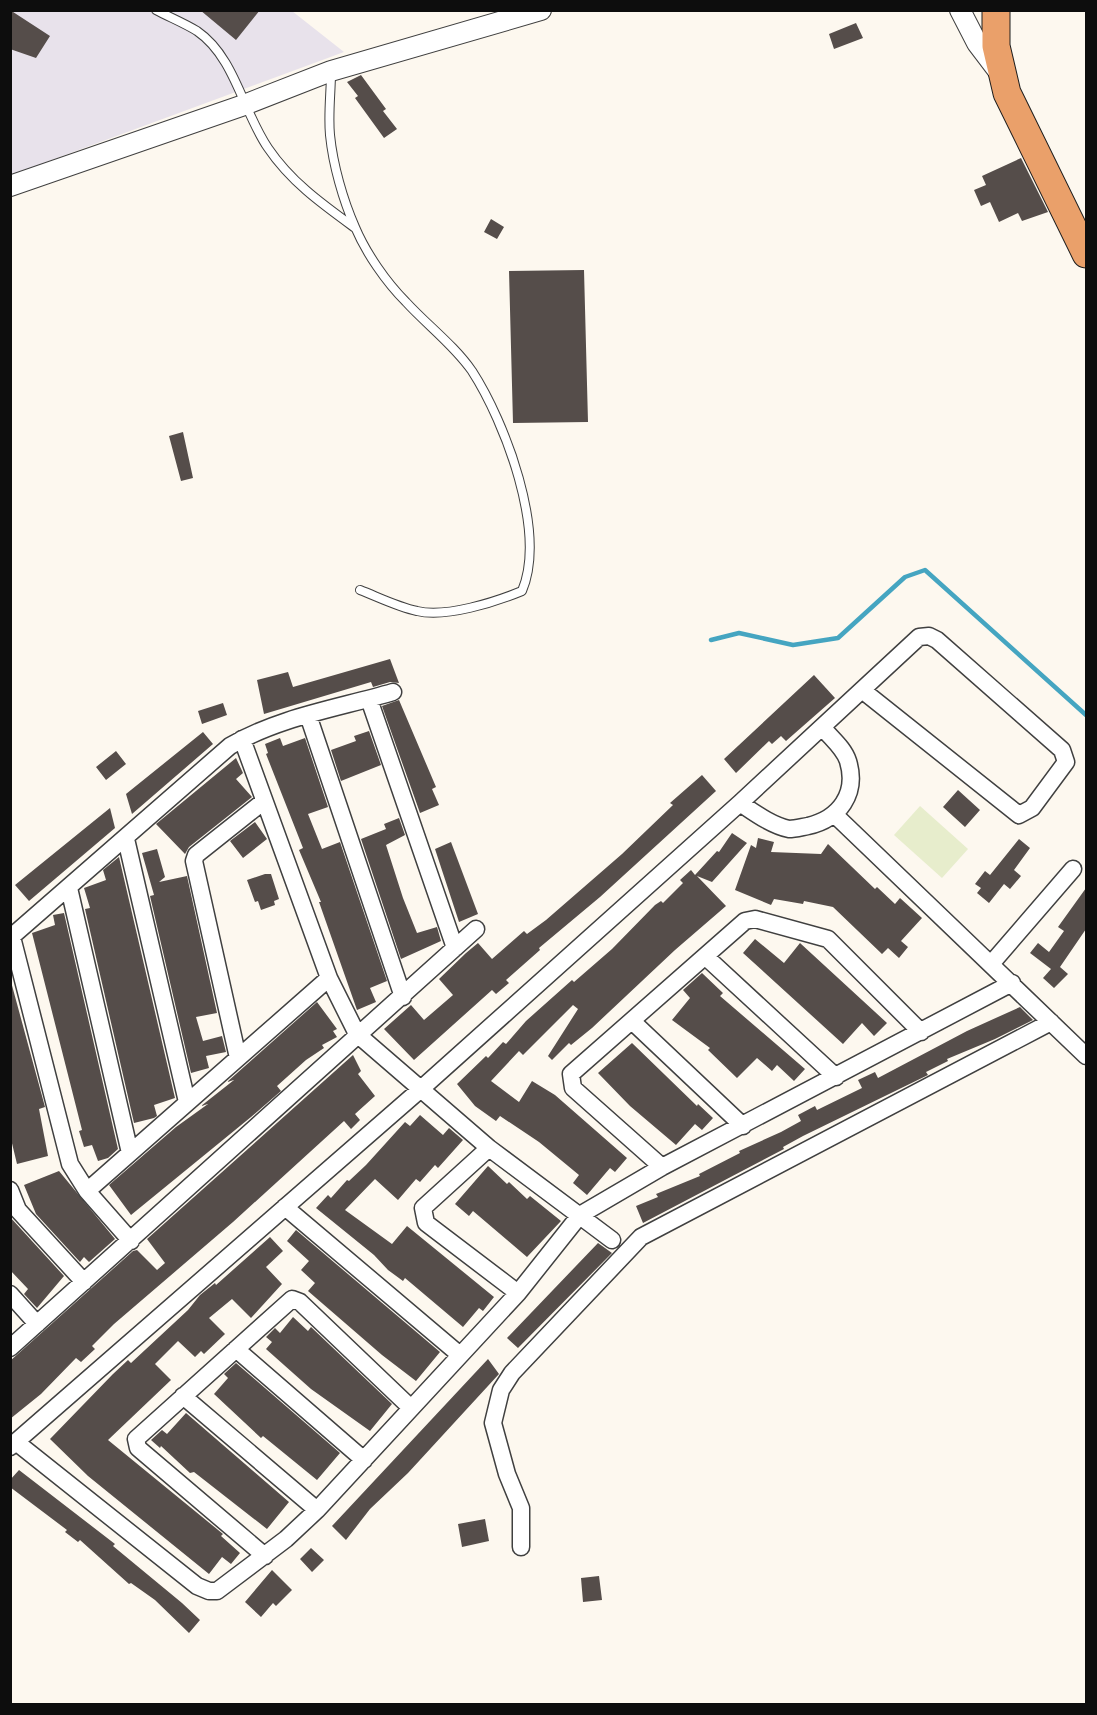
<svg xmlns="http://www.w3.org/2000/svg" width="1097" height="1715" font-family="'Noto Serif',serif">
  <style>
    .industrial { fill: #e8e2eb }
    .pitch { fill: #e7edcc }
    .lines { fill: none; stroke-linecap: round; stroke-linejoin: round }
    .stream { stroke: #45a5c1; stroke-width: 4.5 }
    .building { fill: #554d4a }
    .service-casing { stroke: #404040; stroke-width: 10 }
    .minor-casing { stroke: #404040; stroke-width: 19 }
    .tertiary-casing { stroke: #404040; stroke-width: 22 }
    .trunk-casing { stroke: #1e1e1e; stroke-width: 29 }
    .service { stroke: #fff; stroke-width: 8 }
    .minor { stroke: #fff; stroke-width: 16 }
    .tertiary { stroke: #fff; stroke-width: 20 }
    .trunk { stroke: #eaa06a; stroke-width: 27 }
  </style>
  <rect width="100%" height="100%" fill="#fdf8ef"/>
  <path class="industrial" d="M11 11H292L344 52 11 175Z"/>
  <path class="pitch" d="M920 806 968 849 942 878 894 835Z"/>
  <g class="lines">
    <path class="stream" d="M711 640 739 633 793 645 838 638 905 577 925 570 1086 715"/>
  </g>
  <path class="building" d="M10 10 50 36 36 58 10 49Z
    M200 10H260L236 40Z
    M856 23 863 38 834 49 829 34Z
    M361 75 386 109 383 111 397 129 384 138 355 98 358 96 347 82Z
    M1021 158 1048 212 1022 221 1018 213 999 222 990 202 981 206 974 190 986 185 982 176Z
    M491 219 504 227 497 239 484 232Z
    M584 270 588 422 513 423 509 271Z
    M183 432 193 478 181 481 169 436Z
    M390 659 399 683 390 682 373 687 371 682 264 714 257 680 288 672 293 687Z
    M814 675 835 698 786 741 781 736 772 744 769 741 736 773 724 759Z
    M399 700 436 787 432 789 439 805 420 813 382 706Z
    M223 703 227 715 202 724 198 711Z
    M369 731 381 765 341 781 331 750 356 741 354 736Z
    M203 732 213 744 132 814 126 794Z
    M280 738 283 746 305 738 328 807 308 814 322 849 340 842 387 981 370 988 376 1002 357 1010 319 902H321L299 850 303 848 266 754 268 753 265 744Z
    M116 751 126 764 106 780 96 767Z
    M236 758 243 773 236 779 252 797 189 847 185 854 156 824Z
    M702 775 716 791 600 897 539 948 540 950 506 980 509 983 496 994 492 990 414 1060 384 1029 411 1005 424 1020 453 995 439 979 466 953 478 943 492 959 524 931 527 934 546 920 622 854 673 805 670 803Z
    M958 790 980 810 965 827 943 807Z
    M110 808 115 828 29 901 15 885Z
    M399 818 405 835 386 845 403 898 417 933 437 927 441 941 401 959 361 839 386 829 384 824Z
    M255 822 267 839 243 858 230 841Z
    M732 833 747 843 712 882 697 876 726 906 675 950 592 1028 571 1045 569 1043 552 1060 548 1056 578 1009 573 1005 523 1055 519 1051 491 1081 519 1102 532 1081 555 1095 627 1158 615 1172 610 1168 587 1195 573 1183 579 1175 539 1142 500 1116 496 1121 475 1106 457 1084 486 1056 488 1058 503 1042 506 1044 526 1021 572 980 574 982 612 949 655 905 661 901 663 903 683 883 680 880 691 870 695 875 717 851 719 852Z
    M758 838 774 842 771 852 821 854 828 844 875 889 877 887 895 904 900 898 922 918 901 941 908 947 899 958 888 948 882 954 833 907 804 901 803 904 774 899 771 905 735 890 751 845 756 848Z
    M1019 839 1030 848 1014 870 1021 876 1010 889 1004 884 989 903 977 893 981 888 975 884 985 871 990 875Z
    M451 842 478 914 459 922 435 849Z
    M157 849 165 877 159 882 187 876 217 1013 196 1017 203 1041 222 1036 226 1052 206 1056 209 1068 191 1073 150 896 154 895 142 853Z
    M119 857 175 1098 154 1105 157 1116 154 1118 134 1123 85 909 90 908 84 888 106 880 103 870Z
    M265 874H271L279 899 274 901 275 905 261 910 258 901 255 902 247 880Z
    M1086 888V929L1060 967 1068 974 1054 988 1043 978 1051 969 1030 953 1038 943 1049 952 1064 931 1058 927Z
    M64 913 118 1149 108 1158 98 1161 92 1145 84 1147 79 1131 82 1130 32 933 55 925 53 915Z
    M755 939 784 963 800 943 887 1023 874 1036 862 1023 843 1044 743 953Z
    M702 973 723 993 720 996 805 1069 794 1081 777 1065 772 1071 757 1058 737 1078 708 1050 710 1048 672 1020 690 998 683 990Z
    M10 978 45 1107 39 1109 48 1156 17 1164 10 1135Z
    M317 1002 337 1029 333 1031 337 1037 322 1045 324 1048 306 1060 277 1086 281 1091 251 1117 131 1215 109 1185 176 1127 208 1104 201 1106 234 1080 227 1082Z
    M1020 1007 1033 1020 995 1039 947 1059 948 1061 926 1072 928 1075 803 1136 783 1147 784 1149 643 1223 636 1206 658 1197 656 1194 700 1176 699 1174 740 1153 739 1151 781 1132 801 1121 798 1115 815 1106 817 1110 862 1088 858 1080 875 1072 878 1078 967 1031Z
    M632 1043 697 1106 698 1104 713 1118 702 1130 695 1124 676 1145 630 1106 598 1073Z
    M353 1055 361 1071 358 1074 375 1096 355 1114 360 1120 351 1129 344 1121 233 1222 114 1324 92 1346 95 1349 81 1362 76 1358 41 1394 10 1419V1361L133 1251 137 1250 157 1270 165 1263 147 1239Z
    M420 1115 443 1135 449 1128 463 1140 438 1168 435 1165 420 1182 416 1179 398 1200 375 1179 345 1210 392 1244 407 1226 494 1297 483 1311 479 1308 463 1327 405 1278 403 1281 388 1270 374 1255 316 1208 328 1195 331 1198 347 1180 349 1181 366 1165 405 1122 410 1126Z
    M488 1166 507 1184 509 1182 527 1199 530 1196 561 1221 527 1257 473 1211 469 1216 455 1204Z
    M59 1171 115 1239 89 1262 84 1257 80 1262 36 1214 24 1185Z
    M10 1217 64 1276 37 1308 24 1294 28 1289 10 1270Z
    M296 1230 440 1352 416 1381 382 1355 308 1291 315 1283 301 1270 309 1261 287 1241Z
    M270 1237 283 1251 266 1267 282 1284 251 1318 232 1299 209 1318 225 1334 204 1354 201 1351 195 1357 178 1341 155 1364 171 1380 108 1440 223 1534 221 1536 240 1553 231 1564 222 1557 209 1574 88 1476 50 1439 113 1374 128 1360 131 1363 188 1310 200 1295 215 1283 216 1285Z
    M598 1243 612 1253 518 1348 507 1338Z
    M293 1317 308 1331 311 1327 392 1404 370 1431 311 1389 266 1349 272 1342 266 1337 275 1328 280 1333Z
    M488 1359 499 1374 408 1473 370 1509 346 1540 332 1526Z
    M236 1363 340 1453 317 1480 263 1436 261 1438 214 1394 228 1378 224 1374Z
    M186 1413 289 1502 267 1529 194 1472 190 1473 161 1446 160 1448 151 1440 162 1430 167 1434Z
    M19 1470 115 1544 113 1546 182 1603 200 1620 189 1633 155 1600 131 1583 129 1584 80 1540 78 1542 65 1532 67 1530 10 1487V1480Z
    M485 1519 489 1541 462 1547 458 1524Z
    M311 1548 324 1560 312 1572 300 1559Z
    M272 1570 292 1590 276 1606 273 1603 261 1617 245 1602Z
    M599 1576 602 1600 583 1602 581 1578Z"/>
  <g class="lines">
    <g class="service-casing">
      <path id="service" d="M156 10C169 17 184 23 197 31 235 57 243 112 268 148 291 182 322 204 355 228
        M331 72C331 92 328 114 330 135 333 165 343 200 355 227 366 253 386 282 406 302 427 325 454 345 472 371 505 422 547 532 522 591 495 602 446 618 417 611 398 607 378 597 360 590"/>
    </g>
    <g class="minor-casing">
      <path id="minor" d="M369 699 455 948
        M308 715 403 997
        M242 739 329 978 357 1034 489 1148 612 1240
        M740 803C755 813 771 825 789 829 795 829 802 827 808 826 839 819 858 794 848 761 844 748 831 738 823 728
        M835 815 1086 1056
        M126 839 187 1102
        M69 888 130 1153
        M12 937 70 1164 87 1191 131 1241
        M10 938 230 746C279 717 339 708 393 692
        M706 957 836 1077
        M991 964 1073 869
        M633 1022 743 1126
        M238 1058 194 861 196 855 264 801
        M489 1148 423 1208 426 1223 518 1293
        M662 1167 573 1088 571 1074 745 921 755 919 828 939 921 1032
        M10 1190 18 1210 84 1282
        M87 1191 329 978
        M285 1207 460 1355
        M10 1294 37 1324
        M10 1348 476 929
        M236 1349 364 1460
        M183 1396 317 1510
        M16 1442 197 1586 209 1591H217L286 1539 317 1510 518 1293 580 1215 662 1167 1012 983
        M10 1447 422 1088 740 803 919 637 929 636 937 640 1062 750 1066 762 1032 808 1019 815 862 690
        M521 1547V1508L507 1474 493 1423 501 1390 512 1373 641 1237 1051 1022
        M265 1556 138 1448 136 1439 292 1299 300 1302 411 1408"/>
    </g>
    <g class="tertiary-casing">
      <path id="tertiary" d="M960 10 977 43 999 72
        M10 186 244 105 331 71 541 10"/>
    </g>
    <g class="trunk-casing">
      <path id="trunk" d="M996 10V46L1007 93 1086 254"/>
    </g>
    <use href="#service" class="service"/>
    <use href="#minor" class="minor"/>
    <use href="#tertiary" class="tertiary"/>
    <use href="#trunk" class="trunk"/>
  </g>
  <rect width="1097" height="1715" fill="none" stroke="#0d0d0d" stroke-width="24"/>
</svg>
